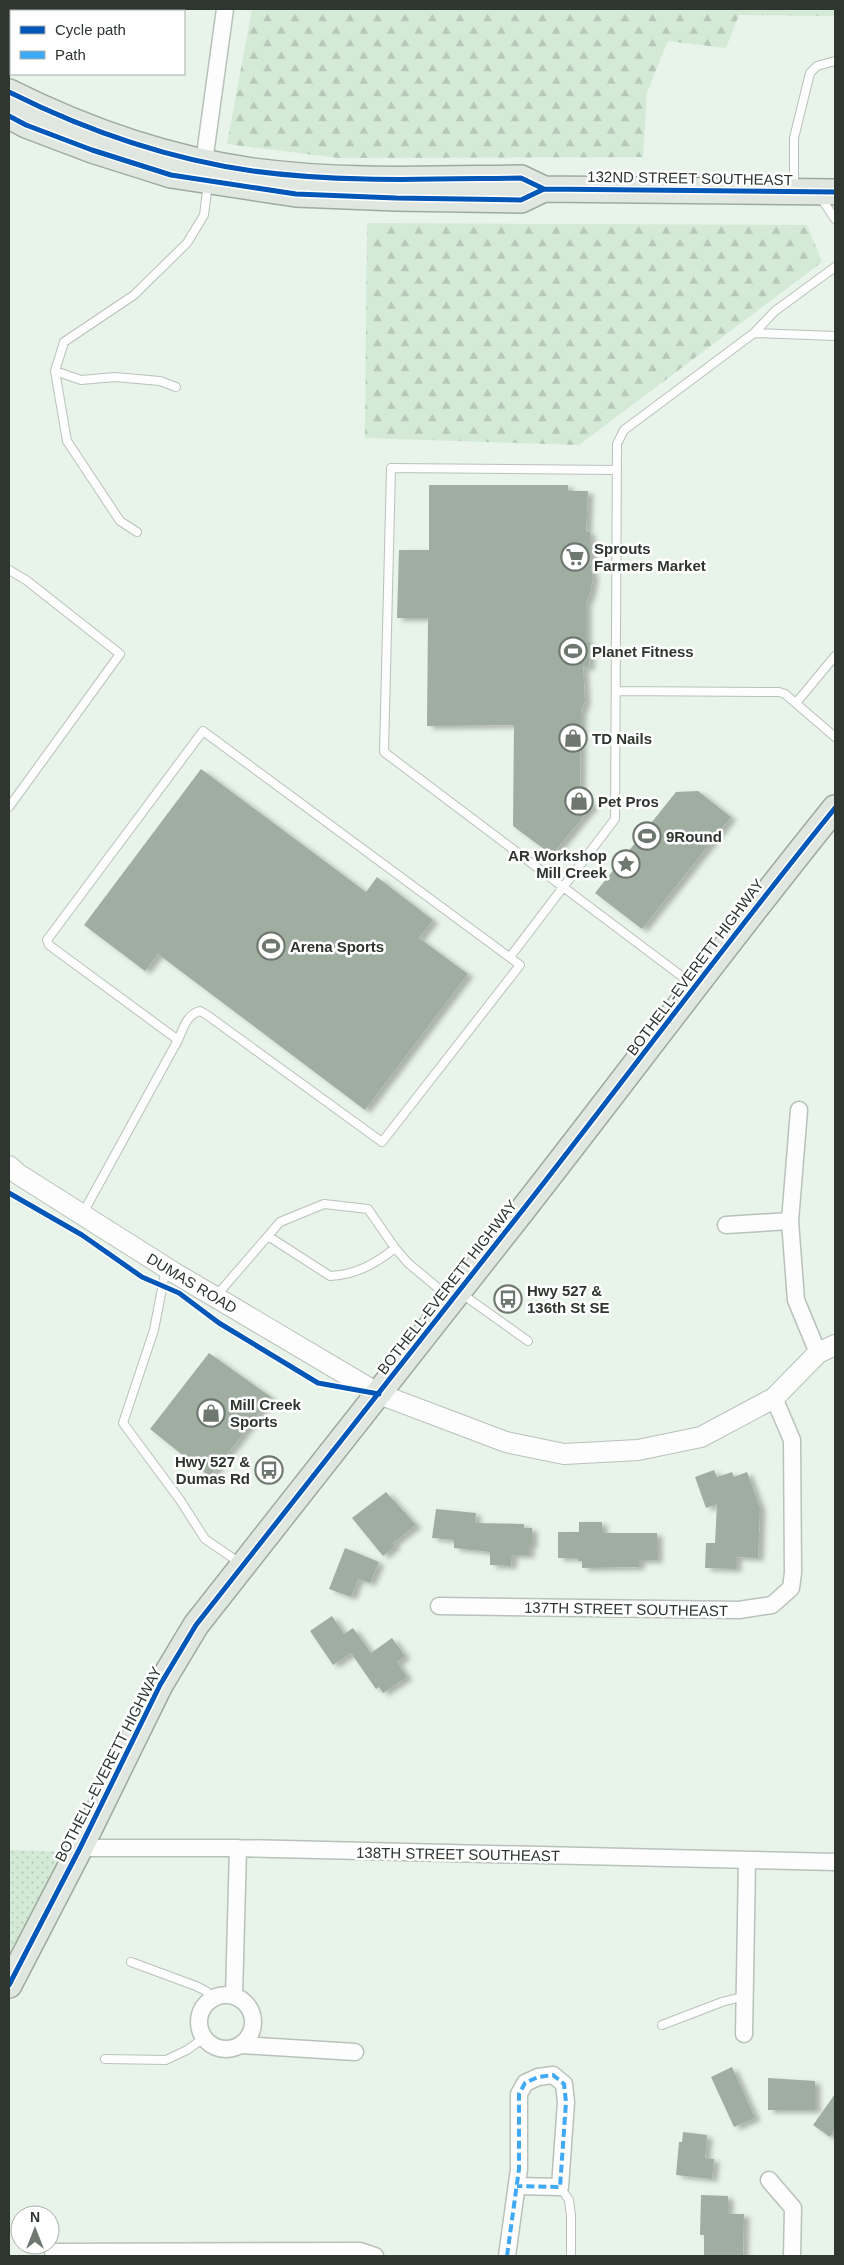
<svg xmlns="http://www.w3.org/2000/svg" width="844" height="2265" font-family="Helvetica,sans-serif">
  <style>
    .grass { fill: url(#grass-dots) }
    .forest { fill: url(#forest-firs) }
    .building { fill: #a0aea2; filter: url(#shadow) }
    .lines { fill: none; stroke-linecap: round; stroke-linejoin: round }
    .service-casing { stroke: #b9c2ba; stroke-width: 10 }
    .minor-casing { stroke: #b9c2ba; stroke-width: 19 }
    .tertiary-casing { stroke: #b9c2ba; stroke-width: 22 }
    .primary-casing { stroke: #9dab9e; stroke-width: 28 }
    .service { stroke: #fcfdfc; stroke-width: 8 }
    .minor { stroke: #fcfdfc; stroke-width: 16 }
    .tertiary { stroke: #fcfdfc; stroke-width: 20 }
    .primary { stroke: #e0e6e0; stroke-width: 25 }
    .quiet { stroke: #3fa9f5; stroke-width: 4; stroke-dasharray: 8 4; stroke-linecap: butt }
    .cycleway-casing { stroke: #fff; stroke-width: 8 }
    .cycleway { stroke: #0057b8; stroke-width: 5 }
    .labels { text-anchor: middle; dominant-baseline: central; stroke-width: 5; stroke-linejoin: round; paint-order: stroke }
    .street-label { font-size: 15px; fill: #2e362f; stroke: #fff }
    .poi-label { font-size: 15px; font-weight: bold; fill: #2e362f; stroke: #fff; text-anchor: start }
  </style>
  <defs>
    <pattern id="grass-dots" width="8" height="8" patternUnits="userSpaceOnUse" patternTransform="scale(1.25)"><rect width="8" height="8" fill="#d4ead6"/><path d="M2 2h.1M6 6h.1" fill="none" stroke="#b6c9b8" stroke-width="1.8" stroke-linecap="round"/></pattern>
    <pattern id="forest-firs" width="22" height="20" patternUnits="userSpaceOnUse" patternTransform="scale(1.25)"><rect width="22" height="20" fill="#d4ead6"/><path d="M5 1l3.5 6h-7zM16 11l3.5 6h-7z" fill="#b6c9b8"/></pattern>
    <filter id="shadow"><feDropShadow dx="5.5" dy="3" stdDeviation="2.5" flood-color="#0004"/></filter>
  </defs>
  <rect width="100%" height="100%" fill="#e8f3e9"/>
  <path class="grass" d="M9 1850 71 1852 9 1970Z"/>
  <path class="forest" d="M252 9H835V16L739 15 726 48 668 41 647 92 643 157 339 158 227 144Z
    M367 223 807 225 822 262 579 445 365 438Z"/>
  <path class="building" d="M429 485H568V491H588L586 532H590V562L593 578 590 594 586 603V642H590L589 668 583 666 585 701 581 712 580 795 593 805 552 855 513 826 514 725 427 726 428 618H397L399 550H429Z
    M201 769 366 892 377 877 433 920 419 938 468 974 365 1110 158 954 145 971 84 925Z
    M698 791 731 817 642 929 595 893 676 792Z
    M209 1353 271 1397 210 1477 150 1429Z
    M714 1470 717 1477 732 1472 734 1477 747 1472 760 1508 758 1558 736 1557V1569L705 1568 706 1543H715L717 1504 706 1508 695 1477Z
    M386 1492 416 1525 393 1543 395 1546 383 1556 352 1518Z
    M436 1509 476 1513 475 1523 524 1524V1528H532V1545H529V1555H512L511 1566 490 1565V1552L454 1548V1540L432 1538Z
    M579 1522H602V1533H657V1560H639V1567L582 1568V1561H578V1558H558V1532H579Z
    M345 1548 379 1562 370 1583 358 1579 351 1597 329 1589Z
    M332 1616 344 1634 353 1628 371 1653 392 1638 405 1656 397 1662 407 1677 383 1693 379 1687 376 1689 351 1653 333 1665 310 1631Z
    M732 2067 755 2118 734 2127 711 2077Z
    M768 2078 815 2081V2110H768Z
    M835 2094V2130L830 2137 813 2125Z
    M683 2132 707 2135 705 2158 714 2159 712 2179 676 2175 679 2142H682Z
    M701 2195 728 2196V2214H744L743 2256H704V2235H700Z"/>
  <g class="lines">
    <g class="service-casing">
      <path id="service" d="M794 189V138L810 73 817 66 835 61
        M821 198 835 219
        M754 333 775 311 835 267
        M55 371 67 441 120 521 137 532
        M176 387 160 381 115 377 81 380 55 371 64 342 134 295 187 243 204 215 207 191 204 184
        M617 470 391 468 384 752 692 984
        M9 570 26 580 120 654 9 807
        M616 691 779 692 785 694 835 737
        M796 703 835 656
        M510 957 615 819 617 444 624 430 754 333 835 336
        M83 1213 178 1040C183 1029 187 1014 200 1011L207 1015 382 1142 520 965 203 731 47 940 49 945 178 1040
        M268 1236 330 1276C354 1275 376 1264 395 1248
        M166 1268 154 1330 123 1423 180 1500 205 1539 240 1563
        M462 1294 528 1341
        M217 1295 280 1222 324 1204 368 1209 395 1248 408 1263 450 1298
        M131 1962 196 1986 206 1991 213 1999
        M662 2025 722 2002 745 1996
        M105 2059 166 2060 187 2050 204 2038
        M560 2187 569 2200 571 2216V2256"/>
    </g>
    <g class="minor-casing">
      <path id="minor" d="M204 162 225 9
        M799 1110 790 1221 796 1300 818 1353
        M726 1225 790 1221
        M439 1606 739 1610 772 1605 791 1588 793 1573 792 1440 774 1398
        M80 1848H238L835 1862
        M199 2022a27 27 0 1 1 54 0a27 27 0 1 1-54 0Z
        M234 1996 238 1848
        M744 2034 747 1861
        M242 2045 355 2052
        M769 2180 793 2208 792 2256
        M53 2252 360 2251 375 2256
        M507 2256 519 2169V2094L525 2083 538 2077 553 2075 564 2084 566 2102 560 2187 517 2186"/>
    </g>
    <g class="tertiary-casing">
      <path id="tertiary" d="M9 1166 18 1174 173 1272 379 1394 506 1442 564 1454 638 1450 701 1437 774 1398 818 1353 835 1345"/>
    </g>
    <g class="primary-casing">
      <path id="primary" d="M9 92C85 130 168 159 253 171 342 183 432 179 521 178L544 189 835 192
        M9 116 26 125 92 150 171 175 296 194 396 198 521 200 544 189
        M9 1985 80 1848 160 1685 196 1625C306 1486 416 1347 525 1207 629 1074 729 939 835 808"/>
    </g>
    <use href="#service" class="service"/>
    <use href="#minor" class="minor"/>
    <use href="#tertiary" class="tertiary"/>
    <use href="#primary" class="primary"/>
    <path class="quiet" d="M507 2256 519 2169V2094L525 2083 538 2077 553 2075 564 2084 566 2102 560 2187 517 2186"/>
    <g class="cycleway-casing">
      <path id="cycleway" d="M9 92C85 130 168 159 253 171 342 183 432 179 521 178L544 189 835 192
        M9 116 26 125 92 150 171 175 296 194 396 198 521 200 544 189
        M9 1193 82 1235 142 1277 179 1293 219 1323 318 1383 379 1394
        M9 1985 80 1848 160 1685 196 1625C306 1486 416 1347 525 1207 629 1074 729 939 835 808"/>
    </g>
    <use href="#cycleway" class="cycleway"/>
  </g>
  <defs>
    <g id="supermarket-ring" transform="scale(1.4375)"><circle r="9.5" fill="#fff" stroke="#6f7870" stroke-width="1.5"/><path d="M-6-5.5h2.5l.6 2H6L4.5 2H-2.5L-4.4-4H-6ZM-1.5 3.2a1.3 1.3 0 1 0 .1 0ZM3 3.2a1.3 1.3 0 1 0 .1 0Z" fill="#6f7870"/></g>
    <g id="stadium-ring" transform="scale(1.4375)"><circle r="9.5" fill="#fff" stroke="#6f7870" stroke-width="1.5"/><path d="M0-5a6.5 5 0 1 0 0 10a6.5 5 0 1 0 0-10ZM-3.5-1.8h7v3.6h-7Z" fill="#6f7870"/></g>
    <g id="shop-ring" transform="scale(1.4375)"><circle r="9.5" fill="#fff" stroke="#6f7870" stroke-width="1.5"/><path d="M-5-2.5h2.3a2.7 3.5 0 0 1 5.4 0H5L5.5 6h-11ZM-1.5-2.5h3a1.5 2.3 0 0 0-3 0Z" fill="#6f7870"/></g>
    <g id="sight-ring" transform="scale(1.4375)"><circle r="9.5" fill="#fff" stroke="#6f7870" stroke-width="1.5"/><path d="M0-6L1.8-2.2L6-1.7L2.9 1.2L3.7 5.4L0 3.3L-3.7 5.4L-2.9 1.2L-6-1.7L-1.8-2.2Z" fill="#6f7870"/></g>
    <g id="bus-ring" transform="scale(1.4375)"><circle r="9.5" fill="#fff" stroke="#6f7870" stroke-width="1.5"/><path d="M-5-6H5V4H4V6H2V4H-2V6H-4V4H-5ZM-3.5-4V0h7V-4ZM-3.5 1.2v1.5H-2V1.2ZM2 1.2v1.5H3.5V1.2Z" fill="#6f7870"/></g>
  </defs>
  <g fill-rule="evenodd">
    <use href="#supermarket-ring" x="575" y="557"/>
    <use href="#stadium-ring" x="573" y="651"/>
    <use href="#shop-ring" x="573" y="738"/>
    <use href="#shop-ring" x="579" y="801"/>
    <use href="#stadium-ring" x="647" y="836"/>
    <use href="#sight-ring" x="626" y="864"/>
    <use href="#stadium-ring" x="271" y="946"/>
    <use href="#bus-ring" x="508" y="1299"/>
    <use href="#shop-ring" x="211" y="1413"/>
    <use href="#bus-ring" x="269" y="1470"/>
  </g>
  <g class="labels">
    <g class="street-label">
      <text transform="translate(690 178) rotate(1)">132ND STREET SOUTHEAST</text>
      <text transform="translate(695 967) rotate(-53)">BOTHELL-EVERETT HIGHWAY</text>
      <text transform="translate(192 1283) rotate(31)">DUMAS ROAD</text>
      <text transform="translate(447 1287) rotate(-52)">BOTHELL-EVERETT HIGHWAY</text>
      <text transform="translate(626 1609) rotate(1)">137TH STREET SOUTHEAST</text>
      <text transform="translate(108 1764) rotate(-63)">BOTHELL-EVERETT HIGHWAY</text>
      <text transform="translate(458 1854) rotate(1)">138TH STREET SOUTHEAST</text>
    </g>
    <g class="poi-label">
      <text x="594" y="548">Sprouts<tspan x="594" dy="17">Farmers Market</tspan></text>
      <text x="592" y="651">Planet Fitness</text>
      <text x="592" y="738">TD Nails</text>
      <text x="598" y="801">Pet Pros</text>
      <text x="666" y="836">9Round</text>
      <text x="607" y="855" text-anchor="end">AR Workshop<tspan x="607" dy="17">Mill Creek</tspan></text>
      <text x="290" y="946">Arena Sports</text>
      <text x="527" y="1290">Hwy 527 &amp;<tspan x="527" dy="17">136th St SE</tspan></text>
      <text x="230" y="1404">Mill Creek<tspan x="230" dy="17">Sports</tspan></text>
      <text x="250" y="1461" text-anchor="end">Hwy 527 &amp;<tspan x="250" dy="17">Dumas Rd</tspan></text>
    </g>
  </g>
  <rect width="844" height="2265" fill="none" stroke="#2e362f" stroke-width="20"/>
  <rect x="10" y="10" width="175" height="65" fill="#ffffff" stroke="#abafac"/>
  <rect x="20" y="26" width="25" height="8" fill="#0057b8" stroke="#abafac"/>
  <text x="55" y="35" font-size="15" fill="#2e362f">Cycle path</text>
  <rect x="20" y="51" width="25" height="8" fill="#3fa9f5" stroke="#abafac"/>
  <text x="55" y="60" font-size="15" fill="#2e362f">Path</text>
  <g transform="translate(35 2230)"><circle r="24" fill="#ffffff" stroke="#abafac"/>
  <path d="M0-4L9 19L0 12L-9 19Z" fill="#6f7870"/>
  <text y="-8" font-size="14" font-weight="bold" text-anchor="middle" fill="#2e362f">N</text>
  </g>
</svg>
